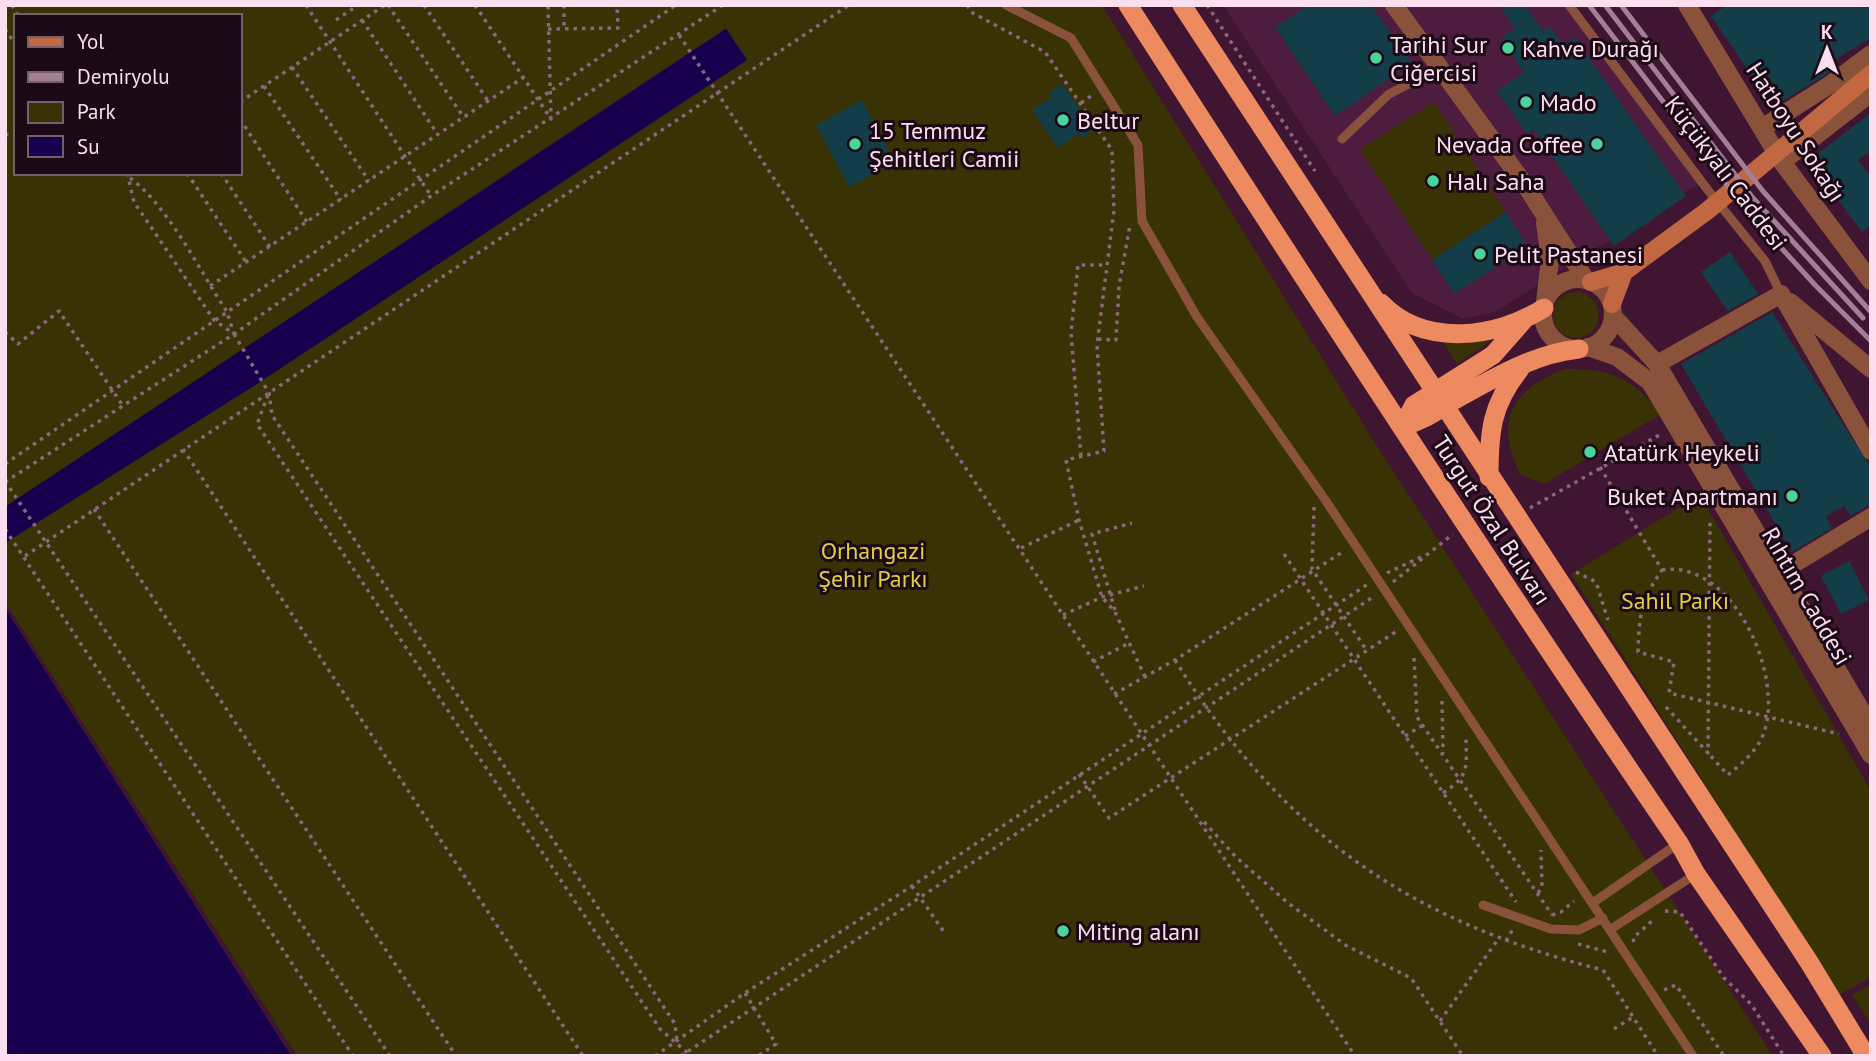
<svg xmlns="http://www.w3.org/2000/svg" width="1876" height="1061" font-family="'PT Sans',sans-serif">
  <style>
    .built { fill: #4e1c3e }
    .green { fill: #383204; fill-rule: evenodd }
    .water { fill: #16004d }
    .building { fill: #143d4a }
    .lines { fill: none; stroke-linecap: round; stroke-linejoin: round }
    .path { stroke: #8b667d; stroke-width: 3.5; stroke-dasharray: 3.5 5; stroke-linecap: butt }
    .service { stroke: #8a523b; stroke-width: 9 }
    .minor { stroke: #8a523b; stroke-width: 18 }
    .tertiary { stroke: #8a523b; stroke-width: 18 }
    .secondary { stroke: #c16742; stroke-width: 18 }
    .trunk { stroke: #ee8a60; stroke-width: 19 }
    .rail { stroke: #a37f95; stroke-width: 5 }
    .poi-dot { fill: #4ad49c; stroke: #1b0915; stroke-width: 2.5 }
    .labels { text-anchor: middle; dominant-baseline: central; stroke-width: 6; stroke-linejoin: round; paint-order: stroke }
    .poi-label { font-size: 24px; fill: #fcdfef; stroke: #1b0915; text-anchor: start }
    .street-label { font-size: 24px; fill: #fcdfef; stroke: #1b0915 }
    .park-label { font-size: 24px; fill: #e0cf42; stroke: #1b0915 }
  </style>
  <rect width="100%" height="100%" fill="#401531"/>
  <path class="built" d="M1223 5H1563L1700 183 1495 312 1463 319 1412 293Z"/>
  <path class="green" d="M5 5H1102L1377 446 1773 1056H297L5 602V543L260 381 747 59 726 28 5 507ZM16 16H240V173H16Z
    M1434 102 1506 212 1432 260 1360 149Z
    M1553 315a23 23 0 1 1 46 0a23 23 0 1 1-46 0Z
    M1490 335 1493 339 1457 364 1441 338Z
    M1565 369C1613 369 1631 377 1661 414L1544 484 1520 474C1494 420 1511 390 1565 369Z
    M1700 495 1871 791V977L1839 995 1571 574Z
    M1871 984V1024L1852 995Z"/>
  <path class="water" d="M726 29 747 60 260 382 5 543V507Z
    M5 608 291 1056H5Z"/>
  <path class="building" d="M1308 5H1371L1412 63 1335 116 1275 27Z
    M1499 5H1525L1543 31 1550 26 1563 45 1574 37 1686 196 1614 246 1534 130 1527 134 1497 91 1524 72 1501 38 1515 28Z
    M1727 5H1871V38L1831 62 1834 67 1825 75 1773 107 1711 16Z
    M1062 84 1094 130 1082 138 1079 133 1058 148 1032 110 1052 97 1049 92Z
    M862 100 895 162 849 187 816 125Z
    M1871 113V151L1858 160 1871 177V225L1862 232 1838 200 1843 197 1813 157Z
    M1506 212 1528 247 1454 294 1432 260Z
    M1730 252 1758 294 1728 311 1701 272Z
    M1772 312 1871 468V504L1850 516 1844 506 1826 516 1832 528 1792 552 1681 364Z
    M1849 561 1869 600 1841 614 1821 576Z"/>
  <g class="lines">
    <path class="path" d="M12 5 18 16
      M306 5 431 196
      M388 5 464 118
      M424 5 488 101
      M475 5 551 119 548 5
      M564 5V29
      M967 5 971 12 1045 52 1112 150 1114 210 1097 345 1104 451 1066 460 1079 520 1102 597 1115 612 1145 677
      M1207 5 1315 171
      M336 20 358 5
      M362 20 438 135
      M5 29 16 45
      M548 29 618 28 617 5
      M679 35 1355 1056
      M292 67 369 181
      M264 86 341 200
      M240 102 385 5
      M1081 103 1094 94
      M240 119 307 222
      M5 134 16 136
      M123 173C165 199 199 270 227 312L234 334 214 320 134 202 128 176
      M187 173 246 262
      M221 173 270 247
      M210 286 524 77
      M5 332 18 344 59 311 123 406
      M234 334 269 393 272 415 675 1024 677 1041
      M1098 339 1116 340 1119 286 1130 225
      M268 395 257 424 660 1029 691 1056
      M183 449 583 1056
      M1081 456 1071 333 1078 265H1107
      M5 464 676 5
      M1600 467 1662 570C1641 600 1639 616 1638 652L1674 662 1669 693 1839 734
      M5 481 390 1056
      M5 482 234 334 431 196 723 5
      M1314 507 1312 569 1367 651
      M1530 508 1661 434
      M94 509 456 1056
      M5 529 353 1056
      M1021 548 1079 520
      M1284 554 1516 902
      M25 556 849 5
      M1662 570C1733 559 1786 677 1763 735 1756 752 1742 763 1728 775L1708 753
      M1576 572 1596 582 1608 620
      M1387 573 1421 557
      M1393 582 1453 534
      M1115 610 1092 534 1132 523
      M1063 615 1102 597 1144 586
      M1414 658 1417 717 1552 915
      M1175 660C1282 832 1406 920 1603 970L1658 1056
      M1093 662 1129 643
      M1114 694 1175 660 1344 551
      M1442 701 1443 753
      M1666 707 1708 753 1710 519
      M1405 736 1423 725
      M1079 774 1109 818 1397 631
      M1443 793C1471 775 1466 766 1466 735
      M1204 822 1236 857 1288 903 1347 946 1411 978 1463 1056
      M912 886 944 932
      M1538 893 1542 887 1541 850
      M1665 911 1680 912 1724 978 1751 1004 1784 1056
      M1552 915 1561 912 1574 901
      M1506 941 1513 929
      M1634 942 1633 938 1653 920
      M1578 944 1608 952
      M1664 990 1676 985 1724 1056
      M745 993 776 1044 758 1056
      M1440 1021 1499 938
      M1614 1029 1633 1017
      M655 1056 745 993 912 886 1368 584
      M681 1056 1373 597"/>
    <path class="service" d="M1006 5 1071 38 1138 145 1142 221 1197 317 1326 501 1693 1056
      M1569 5 1707 189 1765 261 1781 294
      M1342 139 1389 94 1440 68
      M1594 902 1679 843
      M1483 905 1551 929 1579 930 1603 918
      M1611 929 1696 874"/>
    <path class="minor" d="M1394 5 1528 189 1586 280
      M1687 5 1782 162 1871 281
      M1762 128 1831 84 1871 54
      M1782 162 1871 93
      M1781 294 1871 451
      M1545 302 1550 259 1545 223
      M1790 302 1871 369
      M1657 364 1781 294
      M1769 579 1871 517"/>
    <path class="tertiary" d="M1543 314a35 35 0 1 1 70 0a35 35 0 1 1-70 0Z
      M1613 316 1657 364 1871 727
      M1588 347 1617 357 1650 382 1871 755"/>
    <path class="secondary" d="M1624 272 1707 211 1871 74
      M1591 282 1624 272 1612 304"/>
    <path class="trunk" d="M1128 5C1309 287 1491 567 1679 843L1696 874 1822 1056
      M1182 5 1809 962 1866 1056
      M1381 303C1424 348 1497 338 1544 308
      M1403 426C1425 421 1440 408 1460 397 1497 376 1537 353 1579 349
      M1403 426 1414 405 1493 355 1523 321
      M1489 477C1489 432 1491 405 1520 369"/>
    <path class="rail" d="M1589 5 1744 207 1816 286 1871 341
      M1605 5 1753 198 1863 318
      M1621 5 1762 190 1871 312"/>
  </g>
  <g class="poi-dot">
    <circle cx="1508" cy="48" r="7"/>
    <circle cx="1376" cy="58" r="7"/>
    <circle cx="1526" cy="102" r="7"/>
    <circle cx="1063" cy="120" r="7"/>
    <circle cx="855" cy="144" r="7"/>
    <circle cx="1597" cy="144" r="7"/>
    <circle cx="1433" cy="181" r="7"/>
    <circle cx="1480" cy="254" r="7"/>
    <circle cx="1590" cy="452" r="7"/>
    <circle cx="1792" cy="496" r="7"/>
    <circle cx="1063" cy="931" r="7"/>
  </g>
  <g class="labels">
    <g class="poi-label">
      <text x="1390" y="44">Tarihi Sur<tspan x="1390" dy="28">Ciğercisi</tspan></text>
      <text x="1522" y="48">Kahve Durağı</text>
      <text x="1540" y="102">Mado</text>
      <text x="1077" y="120">Beltur</text>
      <text x="869" y="130">15 Temmuz<tspan x="869" dy="28">Şehitleri Camii</tspan></text>
      <text x="1583" y="144" text-anchor="end">Nevada Coffee</text>
      <text x="1447" y="181">Halı Saha</text>
      <text x="1494" y="254">Pelit Pastanesi</text>
      <text x="1604" y="452">Atatürk Heykeli</text>
      <text x="1778" y="496" text-anchor="end">Buket Apartmanı</text>
      <text x="1077" y="931">Miting alanı</text>
    </g>
    <g class="street-label">
      <text transform="translate(1796 132) rotate(57)">Hatboyu Sokağı</text>
      <text transform="translate(1726 173) rotate(53)">Küçükyalı Caddesi</text>
      <text transform="translate(1492 520) rotate(57)">Turgut Özal Bulvarı</text>
      <text transform="translate(1807 596) rotate(60)">Rıhtım Caddesi</text>
    </g>
    <g class="park-label">
      <text x="873" y="550">Orhangazi<tspan x="873" dy="28">Şehir Parkı</tspan></text>
      <text x="1675" y="600">Sahil Parkı</text>
    </g>
  </g>
  <rect width="1876" height="1061" fill="none" stroke="#fcdfef" stroke-width="14"/>
  <rect x="14" y="14" width="228" height="161" fill="#1b0915" stroke="#755f6c" stroke-width="2"/>
  <rect x="28" y="37" width="35" height="10" fill="#c16742" stroke="#755f6c" stroke-width="2"/>
  <text x="77" y="49" font-size="21" fill="#fcdfef">Yol</text>
  <rect x="28" y="72" width="35" height="10" fill="#a37f95" stroke="#755f6c" stroke-width="2"/>
  <text x="77" y="84" font-size="21" fill="#fcdfef">Demiryolu</text>
  <rect x="28" y="102" width="35" height="21" fill="#383204" stroke="#755f6c" stroke-width="2"/>
  <text x="77" y="119" font-size="21" fill="#fcdfef">Park</text>
  <rect x="28" y="136" width="35" height="21" fill="#16004d" stroke="#755f6c" stroke-width="2"/>
  <text x="77" y="154" font-size="21" fill="#fcdfef">Su</text>
  <g transform="translate(1827 49)" stroke="#1b0915" stroke-width="5" paint-order="stroke">
  <path d="M0-5L12 26L0 18L-12 26Z" fill="#fcdfef"/>
  <text y="-10" font-size="19" font-weight="bold" text-anchor="middle" fill="#fcdfef">K</text>
  </g>
</svg>
